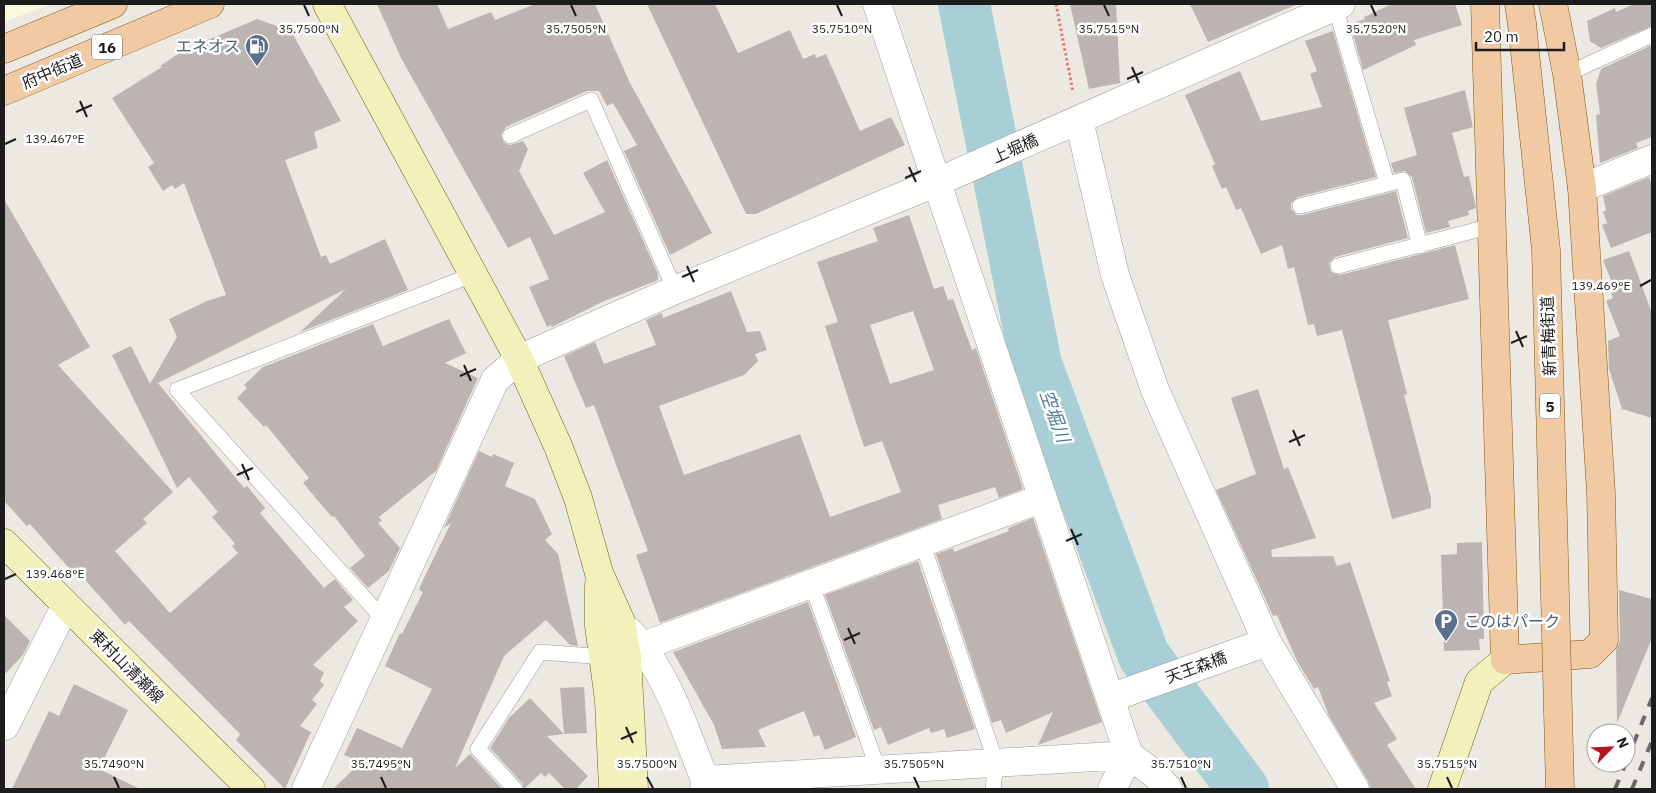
<svg xmlns="http://www.w3.org/2000/svg" width="1656" height="793" font-family="'IBM Plex Sans','Noto Sans JP',sans-serif">
  <style>
    .education { fill: #fbf9dd }
    .lines { fill: none; stroke-linecap: round; stroke-linejoin: round }
    .river { stroke: #a8cfd6; stroke-width: 52 }
    .building { fill: #bcb4b0; fill-rule: evenodd }
    .lane-casing { stroke: #9d9d9d; stroke-width: 16 }
    .street-casing { stroke: #9d9d9d; stroke-width: 29 }
    .secondary-casing { stroke: #646710; stroke-width: 29 }
    .primary-casing { stroke: #85550f; stroke-width: 29 }
    .path { stroke: #ea7976; stroke-width: 3; stroke-dasharray: 2.5 2.5; stroke-linecap: butt }
    .lane { stroke: #fff; stroke-width: 15 }
    .street { stroke: #fff; stroke-width: 28 }
    .secondary { stroke: #f2f1bb; stroke-width: 28 }
    .primary { stroke: #f1caa3; stroke-width: 28 }
    .rail { stroke: #6a6a6a; stroke-width: 4; stroke-dasharray: 10 10; stroke-linecap: butt }
    .primary-bridge-casing { stroke: #85550f; stroke-width: 29; stroke-linecap: butt }
    .primary-bridge { stroke: #f1caa3; stroke-width: 28 }
    .ticks { fill: none; stroke: #1c1c1c; stroke-width: 2 }
    .labels { text-anchor: middle; dominant-baseline: central; stroke-width: 5; stroke-linejoin: round; paint-order: stroke }
    .shield { fill: #fff; stroke: #606060; stroke-width: 1 }
    .shield-label { font-size: 15px; font-weight: bold; fill: #1c1c1c }
    .service-label { font-size: 16px; fill: #4e5e75; stroke: #fff; text-anchor: end }
    .street-label { font-size: 16px; fill: #1c1c1c; stroke: #fff }
    .water-label { font-size: 18px; font-style: italic; fill: #507a9a; stroke: #fff }
    .ticks-label { font-size: 12px; text-anchor: middle; fill: #1c1c1c; stroke: #fff; stroke-width: 5; stroke-linejoin: round; paint-order: stroke }
  </style>
  <rect width="100%" height="100%" fill="#ece9e3"/>
  <path class="education" d="M4 4H51L4 22Z"/>
  <g class="lines">
    <path class="river" d="M964 4 1036 364 1144 656 1243 789"/>
  </g>
  <path class="building" d="M377 4H437L448 29 491 12 495 20 535 4H595L629 81 712 233 670 255 624 151 637 145 613 103 607 106 599 91H587L506 127 501 135 504 143 510 145 523 141 528 149 519 171 554 235 605 212 583 173 607 160 658 274V280L602 302 552 327 551 325 547 327 529 287 549 279 530 237 508 248 401 58Z
    M647 4H715L738 53 790 30 803 59 815 54 816 58 826 54 860 131 891 117 905 145 756 214H746Z
    M1070 4H1116L1120 83 1089 89Z
    M1190 4H1298L1208 42Z
    M1392 4H1455L1462 25 1414 40 1416 45 1363 70 1350 24 1365 19 1364 17Z
    M1634 4H1652V26L1601 48 1590 41 1587 21 1615 8 1616 12Z
    M257 19 291 31 341 121 314 132 318 148 285 160 321 257 326 255 330 264 385 239 408 290 300 332 346 289 158 383 244 488 247 486 265 508 260 513 324 588 335 579 353 600 344 607 358 621 313 665 324 673 320 681 324 685 312 700 317 704 300 726 311 732 285 789 236 740 240 734 129 621 125 625 79 573 76 576 30 524 27 526 4 501V199L90 347 58 365 173 492 143 519 147 523 115 551 170 613 238 553 232 546 235 544 232 540 212 517 218 512 189 477 177 488 112 355 131 346 150 384 177 337 169 319 207 301 226 295 184 183 175 189 172 185 163 191 148 167 154 163 112 98 162 67 160 66 184 50Z
    M1333 31 1376 177 1298 197 1291 203V209L1297 215H1302L1396 191 1408 238 1335 257 1329 263 1331 272 1340 275 1455 245 1469 299 1388 320 1407 394 1404 395 1431 498V508L1392 519 1342 330 1317 336 1314 324 1308 325 1294 267 1288 269 1282 245 1261 254 1241 208 1236 210 1226 187 1222 189 1212 166 1215 164 1185 95 1240 71 1261 121 1322 107 1310 74 1317 71 1305 41Z
    M1652 45V137L1636 143 1638 148 1600 163 1596 115 1600 114 1596 84 1601 69Z
    M1465 90 1473 127 1452 133 1464 177 1469 176 1476 208 1468 211 1469 215 1448 221 1450 227 1426 233 1412 177 1405 171 1394 173 1391 163 1417 155 1404 108Z
    M1649 177 1652 186V232L1611 248 1602 225 1607 223 1603 212 1606 210 1603 196Z
    M909 215 934 289 943 286 948 300 953 299 972 350 976 348 1023 489 999 498 995 487 938 505 942 519 660 623 636 555 648 551 594 405 586 408 564 356 595 342 604 364 656 345 646 320 662 313 663 318 731 291 747 332 760 331 767 350 755 354 758 361 744 375 659 406 684 475 800 434 830 517 901 492 882 441 864 447 825 326 838 322 817 262 878 241 873 228ZM913 311 934 370 890 384 870 325Z
    M1629 251 1652 313V418L1622 409 1609 369 1608 341 1620 336 1606 301 1613 298 1607 281 1611 280 1603 260Z
    M449 319 466 353 445 363 478 378 436 471 379 517 382 521 378 523 400 548 389 571 368 588 350 568 365 556 334 516 332 517 303 483 309 478 266 425 264 427 237 398 247 388 244 385 263 367 373 324 383 346Z
    M1258 389 1284 469 1288 467 1316 538 1271 550 1272 557 1333 556 1337 566 1350 562 1390 681 1387 682 1392 696 1374 703 1397 739 1387 745 1416 789H1371L1368 781 1329 716 1318 687 1314 689 1297 661 1277 615 1273 616 1216 490 1256 474 1231 398Z
    M479 451 492 457 493 454 514 463 505 486 535 499 552 534 545 540 558 554 578 646 570 645 546 620 504 656 455 768 470 754 502 789H333L361 762 344 755 357 728 402 748 432 689 385 666 400 633 402 634 423 592 419 590 423 580 451 523 444 528Z
    M1033 518 1102 722 1038 745 1053 712 1006 733 1001 720 992 723 936 554 953 548 954 552 1009 531 1008 528Z
    M1482 542 1484 639H1479L1480 650 1444 651 1441 555 1457 554V543Z
    M918 561 975 729 947 738 944 729 931 733 929 728 888 745 881 727 874 730 825 595Z
    M1619 590 1652 599V638L1617 723 1616 650 1620 640Z
    M808 602 856 737 825 750 819 735 814 737 804 711 758 730 766 747 722 749 714 725 673 652Z
    M4 615 30 641 23 655 4 675Z
    M74 684 128 710 99 769 140 789H12L49 711 59 716Z
    M584 687 587 733 564 734 560 688Z
    M530 698 564 734 547 736 588 776 576 789H565L549 773 545 777 541 773 524 789 522 783 490 748 509 718Z"/>
  <g class="lines">
    <g class="lane-casing">
      <path id="lane" d="M1335 6 1387 183
        M1567 74 1652 35
        M510 136 591 100 675 290
        M1300 206 1403 180 1420 246
        M1338 266 1492 226
        M922 542 996 763 993 789
        M811 583 878 769
        M385 621 177 390 472 275
        M515 789 478 749 540 652 604 657"/>
    </g>
    <g class="street-casing">
      <path id="street" d="M877 4 1129 755 1156 775 1168 789
        M1079 120 1115 275 1155 390 1267 642 1355 789
        M1582 188 1652 159
        M630 632C667 672 685 730 705 780L704 789
        M643 646 1043 498
        M1110 698 1267 642
        M4 726H5L66 605
        M705 780 1129 755
        M306 789 495 380 519 359 675 290 937 182 1341 4
        M1112 789 1129 755"/>
    </g>
    <g class="secondary-casing">
      <path id="secondary" d="M327 4 519 359 558 446 578 498 599 573 621 622 627 656 634 789
        M4 543 251 789
        M599 585V626L609 700 613 789
        M1442 789 1479 682 1505 660"/>
    </g>
    <g class="primary-casing">
      <path id="primary" d="M1485 4 1505 660 1590 654 1604 640 1601 493 1582 188 1567 74 1553 4
        M1519 4 1522 24
        M4 49 113 4
        M4 91 210 4"/>
    </g>
    <path class="path" d="M1056 4 1073 92"/>
    <use href="#lane" class="lane"/>
    <use href="#street" class="street"/>
    <use href="#secondary" class="secondary"/>
    <use href="#primary" class="primary"/>
    <path class="rail" d="M1626 762 1652 698
      M1615 789 1626 763
      M1632 789 1652 741"/>
    <g class="primary-bridge-casing">
      <path id="primary-bridge" d="M1522 24 1546 250 1560 789"/>
    </g>
    <use href="#primary-bridge" class="primary-bridge"/>
  </g>
  <path class="ticks" d="M304 5 309 16M571 5 576 16M837 5 842 16M1104 5 1109 16M1371 5 1376 16M1132 67 1139 83M1127 79 1143 72M80 101 87 117M76 112 92 105M5 144 16 139M909 167 916 182M905 178 921 171M687 266 694 282M682 277 698 270M1640 286 1651 280M1516 331 1523 347M1511 343 1527 336M464 365 471 381M460 376 476 369M1293 430 1300 446M1289 442 1305 435M242 464 249 480M237 475 253 468M1071 529 1078 545M1066 541 1082 534M5 579 16 574M848 628 855 644M844 640 860 633M626 727 633 743M621 739 637 732M114 777 119 788M381 777 386 788M647 777 653 788M914 777 919 788M1181 777 1186 788M1447 777 1452 788"/>
  <defs>
    <g id="fuel-pin" transform="scale(1.25)"><path d="M0 17L-7.5 6A9.5 9.5 0 1 1 7.5 6Z" fill="#5c6f8a" stroke="#fff"/><path d="M-5.5-6h7V0h2V4h1.3V-2.5L3-4.5l.8-.8L6-3V5H2.5V1h-1V6h-7ZM-4.2-4.7v3.2H.2V-4.7Z" fill="#fff"/></g>
    <g id="parking-pin" transform="scale(1.25)"><path d="M0 17L-7.5 6A9.5 9.5 0 1 1 7.5 6Z" fill="#5c6f8a" stroke="#fff"/><path d="M-3.5-5.5H1a3.5 3.5 0 0 1 0 7H-1V5.5H-3.5ZM-1-3.4V-.6H.8a1.4 1.4 0 0 0 0-2.8Z" fill="#fff"/></g>
  </defs>
  <g fill-rule="evenodd">
    <use href="#fuel-pin" x="257" y="46"/>
    <use href="#parking-pin" x="1446" y="621"/>
  </g>
  <g class="labels">
    <g class="shield">
      <rect x="92" y="34.5" width="30" height="25" rx="4"/>
      <rect x="1540" y="393.5" width="20" height="25" rx="4"/>
    </g>
    <g class="shield-label">
      <text x="107" y="47">16</text>
      <text x="1550" y="406">5</text>
    </g>
    <g class="service-label">
      <text x="240" y="46">エネオス</text>
      <text x="1464" y="621" text-anchor="start">このはパーク</text>
    </g>
    <g class="street-label">
      <text transform="translate(52 71) rotate(-23)">府中街道</text>
      <text transform="translate(1015 148) rotate(-24)">上堀橋</text>
      <text transform="translate(1548 336) rotate(-92)">新青梅街道</text>
      <text transform="translate(127 666) rotate(45)">東村山清瀬線</text>
      <text transform="translate(1196 667) rotate(-20)">天王森橋</text>
    </g>
    <g class="water-label">
      <text transform="translate(1055 416) rotate(70)">空堀川</text>
    </g>
  </g>
  <g class="ticks-label">
    <text x="309" y="33">35.7500°N</text>
    <text x="576" y="33">35.7505°N</text>
    <text x="842" y="33">35.7510°N</text>
    <text x="1109" y="33">35.7515°N</text>
    <text x="1376" y="33">35.7520°N</text>
    <text x="55" y="143">139.467°E</text>
    <text x="1601" y="290">139.469°E</text>
    <text x="55" y="578">139.468°E</text>
    <text x="114" y="768">35.7490°N</text>
    <text x="381" y="768">35.7495°N</text>
    <text x="647" y="768">35.7500°N</text>
    <text x="914" y="768">35.7505°N</text>
    <text x="1181" y="768">35.7510°N</text>
    <text x="1447" y="768">35.7515°N</text>
  </g>
  <rect width="1656" height="793" fill="none" stroke="#1c1c1c" stroke-width="10"/>
  <g transform="translate(1611 748) rotate(66)"><circle r="24" fill="#ffffff" stroke="#a4a4a4"/>
  <path d="M0-4L9 19L0 12L-9 19Z" fill="#b41521"/>
  <text y="-8" font-size="14" font-weight="bold" text-anchor="middle" fill="#1c1c1c">N</text>
  </g>
  <path d="M1476 42v8h88v-8" fill="none" stroke="#1c1c1c" stroke-width="2.5"/>
  <text x="1484" y="42" font-size="15" fill="#1c1c1c" stroke="#ffffff" stroke-width="4" paint-order="stroke">20 m</text>
</svg>
